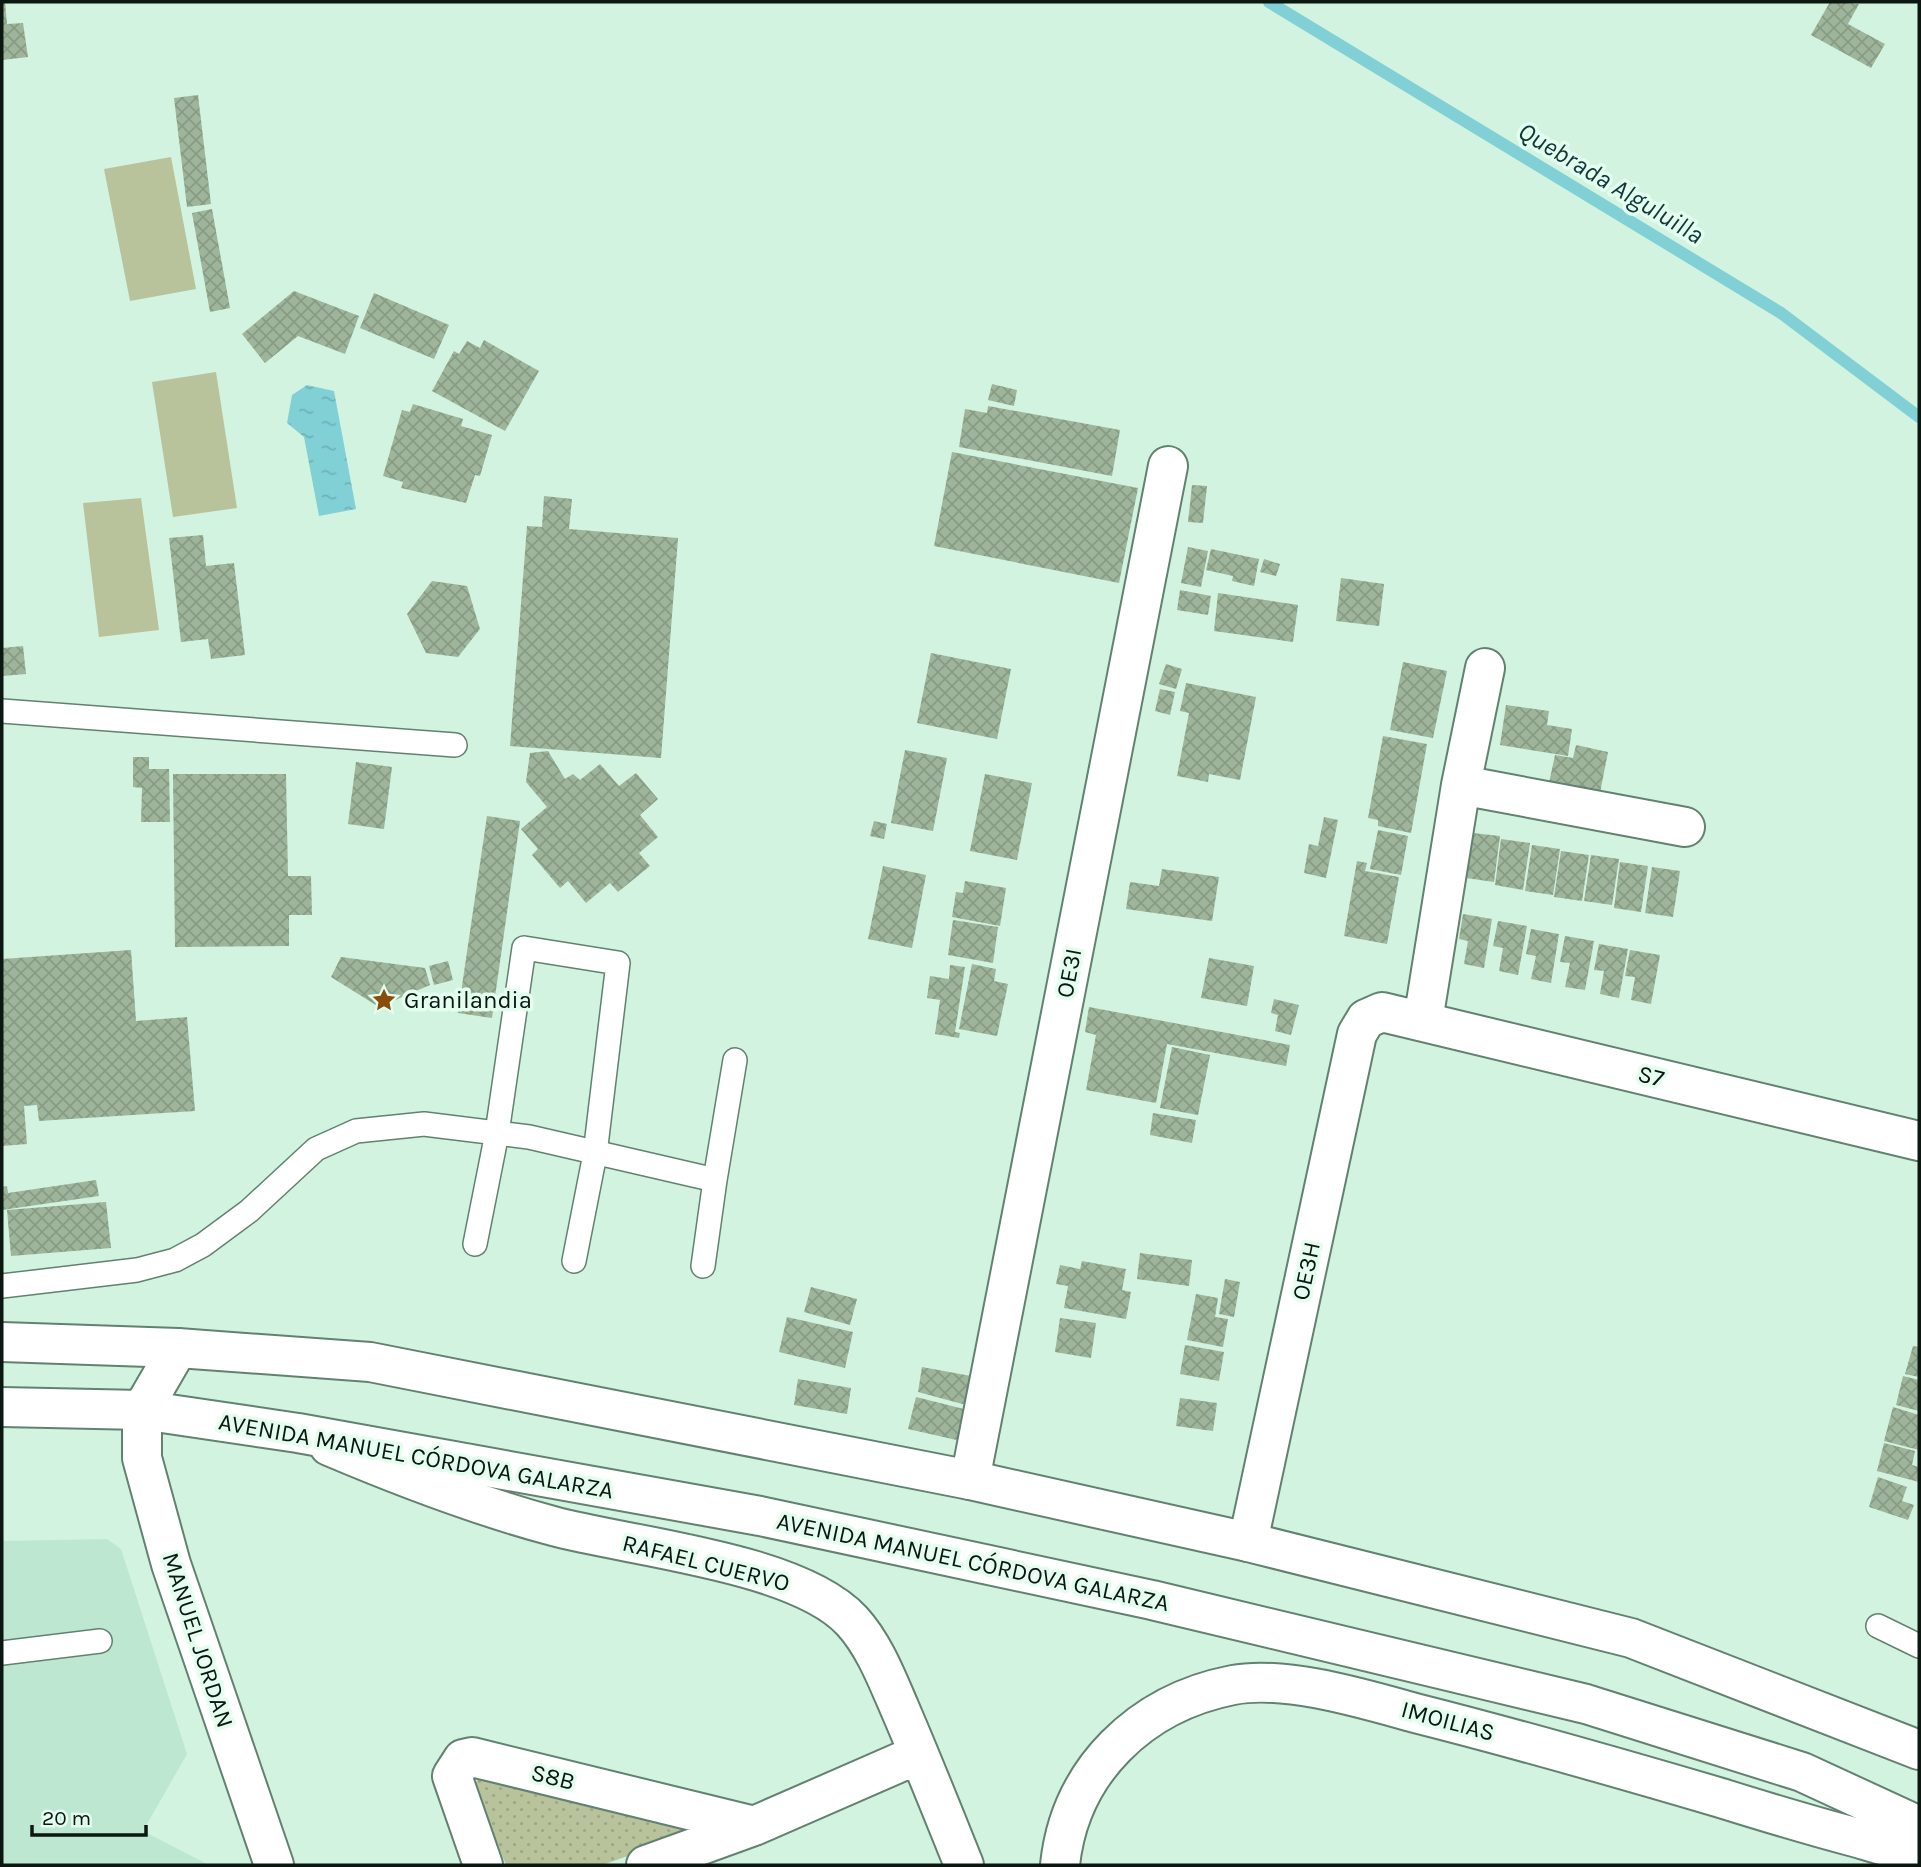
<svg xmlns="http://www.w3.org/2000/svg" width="1921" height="1867" font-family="Karla,sans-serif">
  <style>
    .built { fill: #bde7d0 }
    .grass { fill: url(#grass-dots) }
    .pitch { fill: #b8c39c }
    .water { fill: url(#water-ripples) }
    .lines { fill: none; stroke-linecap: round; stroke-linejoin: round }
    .stream { stroke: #81d0d6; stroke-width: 12 }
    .building { fill: url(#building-cross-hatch) }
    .lane-casing { stroke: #628171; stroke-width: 26 }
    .street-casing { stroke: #628171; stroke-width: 42 }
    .primary-casing { stroke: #628171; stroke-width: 42 }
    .lane { stroke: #fff; stroke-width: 23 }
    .street { stroke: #fff; stroke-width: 38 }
    .primary { stroke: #fff; stroke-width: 38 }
    .labels { text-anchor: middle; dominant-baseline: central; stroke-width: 7; stroke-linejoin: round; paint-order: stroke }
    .street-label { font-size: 24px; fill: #0b1710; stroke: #e3feef }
    .poi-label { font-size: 24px; fill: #0b1710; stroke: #e3feef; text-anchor: start }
    .water-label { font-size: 26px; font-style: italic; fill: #10373a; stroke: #e3feef }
  </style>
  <defs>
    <pattern id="grass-dots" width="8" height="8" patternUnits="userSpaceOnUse" patternTransform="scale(1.75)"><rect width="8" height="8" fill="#b8c39c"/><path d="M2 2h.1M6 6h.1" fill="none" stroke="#9da785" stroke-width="1.8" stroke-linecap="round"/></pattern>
    <pattern id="water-ripples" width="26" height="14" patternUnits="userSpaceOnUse" patternTransform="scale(1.75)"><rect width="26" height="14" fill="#81d0d6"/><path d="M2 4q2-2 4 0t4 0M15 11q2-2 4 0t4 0" fill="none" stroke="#6eb2b7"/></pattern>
    <pattern id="building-cross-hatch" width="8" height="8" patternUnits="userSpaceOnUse" patternTransform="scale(1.75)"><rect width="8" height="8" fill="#9fb59b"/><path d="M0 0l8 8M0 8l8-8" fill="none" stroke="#889b84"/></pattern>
  </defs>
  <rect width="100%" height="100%" fill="#d1f3e0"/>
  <path class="built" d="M107 1539 121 1549 187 1754 143 1831 209 1865H2V1541Z"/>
  <path class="grass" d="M479 1777 687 1824 688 1835 602 1865H506L474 1786Z"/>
  <path class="pitch" d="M171 157 196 289 130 301 104 169Z
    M216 372 237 508 173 517 152 382Z
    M141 498 159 630 99 637 83 503Z"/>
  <path class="water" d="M307 385 334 391 356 509 319 516 304 437 287 423 292 395Z"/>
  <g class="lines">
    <path class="stream" d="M1269 2 1781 313 1919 417"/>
  </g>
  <path class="building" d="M2 2H5L7 24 23 23 28 57 2 60Z
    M1830 2 1859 4 1848 24 1885 44 1871 68 1811 35Z
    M198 95 211 204 187 207 174 98Z
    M212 209 230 308 210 312 192 213Z
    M294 291 359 316 345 354 298 336 265 363 242 334Z
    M374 293 449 325 434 359 360 328Z
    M484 340 539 371 505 431 432 391 454 351 459 354 467 341 480 348Z
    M992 384 1017 390 1014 406 988 400Z
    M413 404 463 419 461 426 492 435 480 476 475 475 466 503 401 488 403 482 383 476 402 410 410 412Z
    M988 406 1120 430 1112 476 959 447 965 409 987 413Z
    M952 452 1138 488 1119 583 934 546Z
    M1192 485 1207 486 1203 523 1188 522Z
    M544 496 572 499 569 529 678 538 661 758 510 746 527 526 542 527Z
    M203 535 206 566 234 563 245 655 211 659 208 639 181 642 169 538Z
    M1188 547 1208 551 1201 587 1181 583Z
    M1211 549 1259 559 1254 586 1232 581 1233 576 1206 570Z
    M1264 559 1280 564 1276 576 1260 572Z
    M1341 578 1384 584 1379 626 1336 621Z
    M432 581 467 586 480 629 458 657 426 653 407 614Z
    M1180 590 1211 596 1208 615 1177 610Z
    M1218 593 1298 605 1293 642 1214 631Z
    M23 646 26 674 2 676V648Z
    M931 653 1011 669 997 739 917 723Z
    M1403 662 1447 671 1433 738 1390 730Z
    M1166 664 1182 669 1176 689 1159 684Z
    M1186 683 1256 697 1240 780 1209 774 1208 782 1177 776 1189 713 1180 711Z
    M1160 689 1175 692 1170 715 1155 711Z
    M1506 705 1549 711 1547 725 1572 729 1568 756 1500 745Z
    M1383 736 1427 744 1411 833 1378 826V820L1368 818Z
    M1576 745 1608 752 1600 793 1549 783 1555 755 1573 758Z
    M905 750 947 758 933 831 891 823Z
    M548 751 565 779 573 774 580 780 600 764 619 786 636 773 658 799 640 815 658 837 639 853 650 866 618 892 610 883 586 903 568 881 560 888 532 855 538 849 521 829 547 807 526 782 530 753Z
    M133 757H149V769H169L170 822H141L142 788 133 787Z
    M356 762 392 767 384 829 348 824Z
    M173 774H286L288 876H311L312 915H289V946L175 947Z
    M985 774 1032 783 1017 860 970 851Z
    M487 816 520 821 492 1018 458 1013Z
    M1324 817 1338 820 1326 878 1304 873 1309 844 1318 846Z
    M874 821 887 824 884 839 870 836Z
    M1378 830 1408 836 1401 875 1370 869Z
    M1473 833 1500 836 1494 882 1466 878Z
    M1501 839 1530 843 1523 890 1495 885Z
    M1532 845 1560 849 1553 895 1525 891Z
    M1561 851 1589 855 1582 901 1554 897Z
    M1591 855 1619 859 1612 905 1584 901Z
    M1357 861 1367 863 1365 871 1399 877 1387 944 1344 936Z
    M1620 862 1648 866 1641 912 1614 908Z
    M883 866 926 875 912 948 868 939Z
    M1652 867 1680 871 1673 917 1645 913Z
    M1162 869 1219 877 1212 921 1126 909 1130 882 1159 886Z
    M965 881 1006 888 1000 926 952 917 956 892 963 893Z
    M1463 914 1492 919 1484 968 1464 964 1468 941 1459 939Z
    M953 920 998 927 993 963 948 955Z
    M1498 921 1527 926 1518 975 1499 971 1503 948 1493 946Z
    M1531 929 1559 934 1551 983 1531 979 1536 956 1526 954Z
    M1565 936 1594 941 1585 990 1565 987 1570 963 1560 962Z
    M1599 944 1628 949 1619 998 1600 994 1604 971 1594 970Z
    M131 950 136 1021 187 1017 195 1111 39 1121 37 1105 24 1106 27 1144 2 1146V959Z
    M1630 950 1660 955 1651 1004 1631 1000 1635 977 1625 976Z
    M341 957 425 968 430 985 379 1007 331 977Z
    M1209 958 1254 966 1247 1006 1201 998Z
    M448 961 453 980 434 985 429 966Z
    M972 964 996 969 994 981 1008 984 997 1036 959 1029Z
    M950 965 965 967 955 1032 960 1033 959 1038 935 1034 940 1000 927 998 930 976 949 979Z
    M1274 999 1299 1005 1291 1035 1275 1031 1278 1015 1271 1013Z
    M1089 1007 1290 1045 1286 1066 1167 1044 1156 1103 1086 1090 1096 1035 1085 1032Z
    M1172 1047 1210 1055 1198 1115 1160 1108Z
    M1153 1113 1196 1120 1192 1143 1150 1135Z
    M96 1180 99 1196 2 1210V1187L7 1186 8 1193Z
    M106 1202 111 1248 11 1256 7 1210Z
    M1140 1253 1192 1260 1189 1286 1137 1279Z
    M1082 1261 1126 1269 1122 1290 1131 1292 1126 1319 1064 1308 1068 1286 1056 1284 1060 1265 1080 1269Z
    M1225 1279 1240 1282 1234 1317 1219 1314Z
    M811 1287 857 1299 850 1325 804 1312Z
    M1196 1294 1218 1298 1215 1317 1228 1319 1223 1347 1187 1340Z
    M787 1317 853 1332 845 1368 779 1352Z
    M1060 1318 1096 1323 1091 1358 1055 1352Z
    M1185 1345 1224 1352 1219 1381 1180 1374Z
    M1913 1346 1919 1347V1377L1905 1374Z
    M922 1367 971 1376 966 1405 918 1392Z
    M1903 1376 1919 1380V1411L1896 1405Z
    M798 1379 851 1388 847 1414 794 1405Z
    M916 1397 968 1410 961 1441 908 1429Z
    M1180 1398 1217 1403 1213 1431 1176 1426Z
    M1893 1407 1919 1415V1450L1884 1441Z
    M1884 1443 1915 1451 1912 1465 1919 1467V1482L1877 1471Z
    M1878 1477 1907 1487 1902 1501 1914 1505 1908 1520 1869 1507Z"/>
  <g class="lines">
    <g class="lane-casing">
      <path id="lane" d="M2 711 455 745
        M475 1244 497 1133 524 948 618 963 595 1154 574 1261
        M703 1266 715 1180
        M2 1286 137 1270 175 1260 203 1245 249 1211 316 1149 356 1131 424 1124 529 1137 715 1180 735 1060
        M1878 1626 1919 1646
        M2 1653 100 1641"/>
    </g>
    <g class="street-casing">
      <path id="street" d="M1461 785 1685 827
        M1423 1021 1461 785 1485 668
        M178 1348 142 1410V1458L171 1564 274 1865
        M329 1446C402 1477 475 1505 553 1526 631 1547 798 1562 852 1621 874 1645 887 1679 900 1709 922 1760 943 1813 964 1865
        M970 1480 1168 466
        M1248 1542 1357 1034 1366 1019 1382 1012 1919 1141
        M483 1865 452 1776 463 1759 472 1757 754 1826
        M646 1865 754 1826 919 1754
        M1060 1865C1070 1770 1141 1703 1233 1685 1286 1675 1364 1699 1415 1713 1518 1739 1619 1768 1721 1798 1766 1812 1812 1826 1858 1838 1878 1844 1899 1851 1919 1854"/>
    </g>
    <g class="primary-casing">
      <path id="primary" d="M2 1342 178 1348 370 1362 970 1480 1248 1542 1631 1638 1919 1750
        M2 1407 142 1410 298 1433 760 1516 1152 1600 1586 1704 1802 1772 1919 1826"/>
    </g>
    <use href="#lane" class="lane"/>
    <use href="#street" class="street"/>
    <use href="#primary" class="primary"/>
  </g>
  <defs>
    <g id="sight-bare" transform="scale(1.89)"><path d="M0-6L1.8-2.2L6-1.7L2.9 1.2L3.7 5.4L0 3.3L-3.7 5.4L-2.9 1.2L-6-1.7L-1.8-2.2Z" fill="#894c0b" stroke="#e3feef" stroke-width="2.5" paint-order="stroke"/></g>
  </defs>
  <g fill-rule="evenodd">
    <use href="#sight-bare" x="384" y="1000"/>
  </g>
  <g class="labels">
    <g class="street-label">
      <text transform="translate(1069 973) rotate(-79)">OE3I</text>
      <text transform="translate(1651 1076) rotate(14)">S7</text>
      <text transform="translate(1306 1271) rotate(-78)">OE3H</text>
      <text transform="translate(416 1456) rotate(10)">AVENIDA MANUEL CÓRDOVA GALARZA</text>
      <text transform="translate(973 1562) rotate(12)">AVENIDA MANUEL CÓRDOVA GALARZA</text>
      <text transform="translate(706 1563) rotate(14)">RAFAEL CUERVO</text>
      <text transform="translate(198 1640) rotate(72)">MANUEL JORDAN</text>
      <text transform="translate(1448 1721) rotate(15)">IMOILIAS</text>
      <text transform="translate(553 1777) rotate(14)">S8B</text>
    </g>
    <g class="poi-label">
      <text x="404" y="1000">Granilandia</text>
    </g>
    <g class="water-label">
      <text transform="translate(1611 183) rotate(31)">Quebrada Alguluilla</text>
    </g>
  </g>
  <rect width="1921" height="1867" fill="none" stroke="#0b1710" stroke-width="7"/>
  <path d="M32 1825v10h114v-10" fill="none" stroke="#0b1710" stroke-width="3.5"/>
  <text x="42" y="1825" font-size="21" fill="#0b1710" stroke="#e3feef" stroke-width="5" paint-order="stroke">20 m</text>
</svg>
